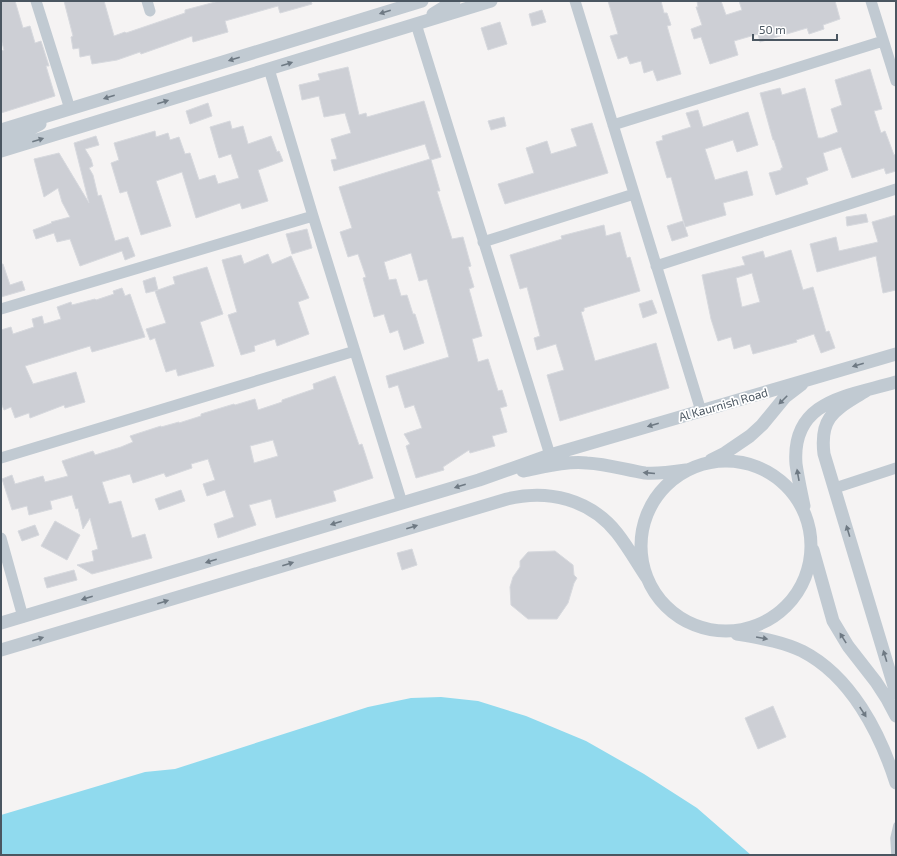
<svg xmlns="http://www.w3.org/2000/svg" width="897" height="856" font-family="'Exo 2',sans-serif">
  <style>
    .water { fill: #90daee }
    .building { fill: #cdcfd5; stroke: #d7d9de; fill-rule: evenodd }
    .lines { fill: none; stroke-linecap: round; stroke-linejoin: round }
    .service { stroke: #c1cad2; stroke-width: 5.5 }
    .minor { stroke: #c1cad2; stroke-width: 11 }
    .tertiary { stroke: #c1cad2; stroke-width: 13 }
    .oneway { fill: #6e7983 }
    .labels { text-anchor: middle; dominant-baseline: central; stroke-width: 3.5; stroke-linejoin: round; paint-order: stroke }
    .street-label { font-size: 12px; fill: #4a5661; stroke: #fff }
  </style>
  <rect width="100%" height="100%" fill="#f5f3f3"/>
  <path class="water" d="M441 697 478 701 526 716 586 741 644 774 697 808 751 855H1V815L145 772 175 769 368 707 411 698Z"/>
  <path class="building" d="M1 1H15L23 28 30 26 35 43 41 41 49 66H46L55 96 1 113V51L4 50 1 39Z
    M64 1H104L114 36 125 32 126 33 185 13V10L219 1H311L312 4 280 13 278 6 225 21 228 32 193 42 192 36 141 54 140 52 117 60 92 64 90 55 80 57 79 48 73 49 71 37 73 36Z
    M608 1H661L664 13H667L671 25 667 26 681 74 657 81 653 70 644 73 641 61 630 64 627 56 618 59 610 36 618 34Z
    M697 1H721L726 15 742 10 739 1H835L840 19 823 25 824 29 809 34 807 28 760 42 758 34 734 41 738 55 710 64 701 37 694 39 691 29 702 25 696 7H698Z
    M542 10 546 22 532 26 529 14Z
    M500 22 507 44 488 50 481 28Z
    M348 67 359 115 366 113 367 117 424 101 441 157 431 160 440 191H437L452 239 463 237 471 266 468 267 474 287 469 289 482 336 472 339 478 362 488 359 498 391 502 390 507 406 500 408 507 432 492 436 495 446 470 453 469 450 443 467 444 470 416 478 406 446 410 444 404 434 422 428 414 405 405 408 398 385 389 388 386 376 449 357 427 279 419 281 411 253 384 262 389 280 396 279 401 296 407 295 413 314H415L424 343 404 350 398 330 390 333 384 314 374 317 363 278 366 277 358 254 348 257 340 232 352 228 339 187 430 159 425 144 334 171 331 160 337 159 331 139 351 133 345 113 324 117 319 96 302 100 299 85 320 80 318 74Z
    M870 69 882 109 874 111 881 133 885 131 894 155 896 154V171L886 174 884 168 852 178 841 147 823 153 828 170 806 178 808 184 776 195 769 173 781 170V168H783L774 140H773L760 93 780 88 782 95 805 88 818 138H822L838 132 831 109 842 105 835 80Z
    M208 103 212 116 190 124 186 111Z
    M698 110 703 127 748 112 758 145 737 152 733 140 705 149 715 180 747 171 753 195 723 203 726 215 685 227 671 177 667 178 656 142 663 140 662 136 691 127 686 113Z
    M504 117 506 126 491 130 488 121Z
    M230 121 232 129 243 126 248 144 271 136 277 152 279 151 283 161 258 170 268 201 242 209 240 203 196 218 182 172 156 181 171 226 141 235 127 191 120 193 111 163 119 160 114 143 155 131 156 137 168 133 170 140 179 137 185 154 190 153 199 180 215 175 218 184 239 178 231 154 219 158 210 127Z
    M592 123 608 173 505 204 498 184 534 173 526 148 547 141 551 154 577 146 571 129Z
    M96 136 99 145 85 149 91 159 93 166 89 168 93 175 98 196 101 195 115 241 128 237 135 256 125 260 122 251 80 266 70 239 57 242 54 233 36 239 33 230 52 223 51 222 70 217 62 202 58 188 44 197 34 159 59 153 89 203 74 143Z
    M866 214 868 222 847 226 846 217Z
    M896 215V290L883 293 876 256 817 272 810 244 836 237 839 251 878 242 872 222Z
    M683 221 688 236 672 241 667 226Z
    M604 225 606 236 620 232 627 258 630 257 640 291 584 308V311L581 312 595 361 656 343 669 388 560 421 547 375 564 370 556 344 537 350 534 338 540 336 527 287 520 289 510 255 562 239 561 236Z
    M307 229 312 248 292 254 286 234Z
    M791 250 803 290 813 287 826 332 829 331 835 348 821 353 814 334 796 340 797 342 753 354 750 344 734 349 731 337 718 341 711 319 702 275 745 265 742 257 763 251 765 258ZM752 273 760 302 742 307 736 278Z
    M268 254 272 264 291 256 309 298 298 302 309 334 277 346 275 339 254 346 255 351 241 355 228 315 237 312 222 260 241 255 244 264Z
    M1 264H3L10 285 22 281 25 290 1 297Z
    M207 267 223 314 200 322 214 366 178 376 176 369 166 372 155 338 150 340 146 329 166 323 155 291 175 284 173 277Z
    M155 277 158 290 146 293 143 281Z
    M122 288 125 296 130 294 145 337 92 352 90 346 25 366 33 384 76 372 85 402 65 408 64 405 30 418 29 413 15 418 11 407 4 410 1 403V330L11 327 13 334 34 327 32 319 42 316 44 324 61 319 57 307 71 302 72 305 95 299 96 300 114 294 113 291Z
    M652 300 657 313 643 318 639 304Z
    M335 376 359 445 362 444 373 478 333 491 336 501 276 518 271 499 249 505 256 525 218 538 214 524 234 517 225 490 207 496 203 484 215 480 208 459 191 464 192 468 166 477 164 473 133 483 130 474 102 482 109 504 121 501 132 538 145 534 152 558 92 574 77 565 94 561 92 551 98 549 90 518 83 529 78 508 76 509 72 495 50 501 52 509 29 515 27 506 12 510 2 479 12 475 15 484 43 476 45 482 68 476 62 461 93 451 95 455 121 447 133 442 130 436 161 426V427L179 422V423L201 416V414L234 404 235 405 255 399 258 410 282 402V400L314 389 313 384ZM273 440 278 456 254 463 250 446Z
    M181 490 185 501 159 510 155 499Z
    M55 521 80 535 67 560 41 546Z
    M35 525 39 535 22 541 18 531Z
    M412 549 417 565 402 570 397 553Z
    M555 551 573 565 574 575 577 578 574 583 568 603 557 619H528L511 605 510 587 513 577 520 567V561L528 552Z
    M74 570 77 580 47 588 44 578Z
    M773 706 786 737 758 749 745 718Z"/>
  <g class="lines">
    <path class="service" d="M894 855 893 838 896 825"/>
    <path class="minor" d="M36 1 70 109
      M147 1 150 11
      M575 1 701 411
      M871 1 896 81
      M416 24 550 455
      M269 69 313 216 402 503
      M613 125 883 41
      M483 242 634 194
      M656 266 896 189
      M1 309 313 216
      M1 458 355 351
      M835 488 896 468
      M1 538 23 617"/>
    <path class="tertiary" d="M433 14 454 1
      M1 130 422 1
      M1 144 40 124
      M1 151 491 1
      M867 390C838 409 819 414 824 454L896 693
      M711 460 725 453 750 436 762 425 785 397 802 384
      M641 546a85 85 0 1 1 170 0a85 85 0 1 1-170 0Z
      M523 471C544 467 566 461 587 463 607 464 626 470 645 473 659 474 672 472 686 470
      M804 506C801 492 798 478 796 464 791 399 850 396 896 382
      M813 550 833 621 848 646 876 682 887 699 896 716
      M1 623 479 480 550 455 896 354
      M737 634C759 638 781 641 802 651 851 676 880 733 896 783
      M1 650 507 499C548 489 590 499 617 533 628 547 637 563 647 578"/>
  </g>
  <defs><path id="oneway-solid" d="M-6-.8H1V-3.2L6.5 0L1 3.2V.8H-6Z"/></defs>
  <g class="oneway">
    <use href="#oneway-solid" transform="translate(385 12) rotate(163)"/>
    <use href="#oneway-solid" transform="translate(234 59) rotate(163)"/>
    <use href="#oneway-solid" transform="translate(287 64) rotate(-17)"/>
    <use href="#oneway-solid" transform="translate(109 97) rotate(163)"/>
    <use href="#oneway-solid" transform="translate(163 102) rotate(-17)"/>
    <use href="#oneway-solid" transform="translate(38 140) rotate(-17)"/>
    <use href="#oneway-solid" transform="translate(858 365) rotate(164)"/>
    <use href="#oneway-solid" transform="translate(783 400) rotate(135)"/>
    <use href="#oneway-solid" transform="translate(653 425) rotate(164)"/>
    <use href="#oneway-solid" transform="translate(649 473) rotate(-175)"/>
    <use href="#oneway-solid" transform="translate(798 475) rotate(-100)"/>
    <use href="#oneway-solid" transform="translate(460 486) rotate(163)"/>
    <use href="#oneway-solid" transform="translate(336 523) rotate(163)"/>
    <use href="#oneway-solid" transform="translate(412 527) rotate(-17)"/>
    <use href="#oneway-solid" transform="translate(848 531) rotate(-107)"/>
    <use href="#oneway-solid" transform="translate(211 561) rotate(163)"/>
    <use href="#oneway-solid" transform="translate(288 564) rotate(-17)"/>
    <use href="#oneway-solid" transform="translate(87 598) rotate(163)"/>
    <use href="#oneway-solid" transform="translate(163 602) rotate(-17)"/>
    <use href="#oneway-solid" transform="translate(762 638) rotate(10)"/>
    <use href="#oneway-solid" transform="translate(843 638) rotate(-122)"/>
    <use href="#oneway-solid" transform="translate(38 639) rotate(-17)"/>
    <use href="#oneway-solid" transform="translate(885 656) rotate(-107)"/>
    <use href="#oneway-solid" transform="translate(863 712) rotate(57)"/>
  </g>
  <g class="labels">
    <g class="street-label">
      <text transform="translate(723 404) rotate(-16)">Al Kaurnish Road</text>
    </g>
  </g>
  <rect width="897" height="856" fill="none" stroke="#4a5661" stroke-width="4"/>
  <path d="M753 34v6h84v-6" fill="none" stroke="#4a5661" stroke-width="2"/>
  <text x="759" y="34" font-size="12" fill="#4a5661" stroke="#ffffff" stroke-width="3" paint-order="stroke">50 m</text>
</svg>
